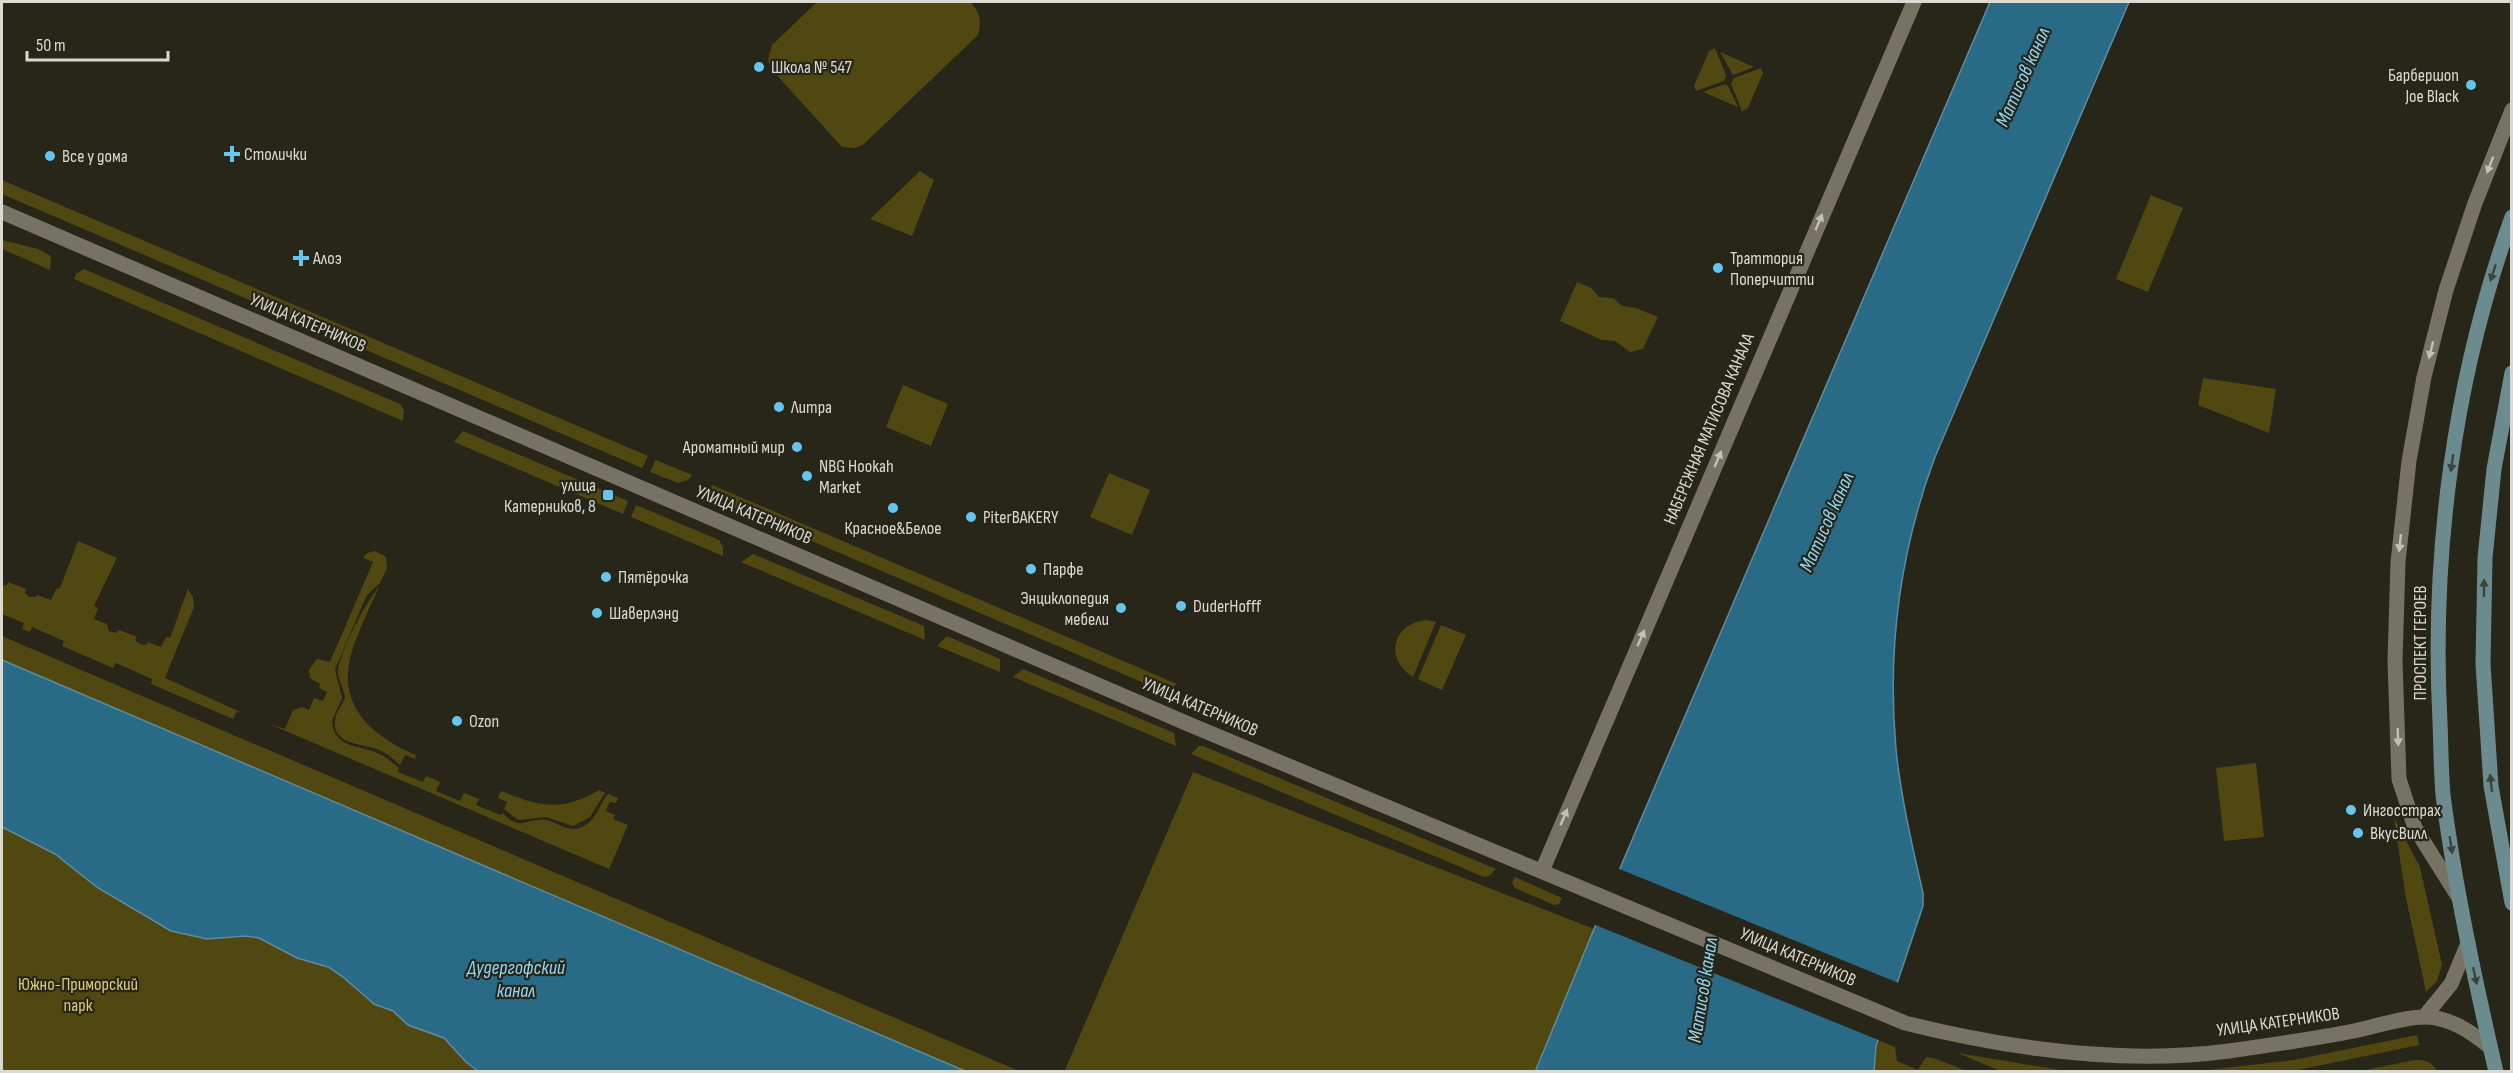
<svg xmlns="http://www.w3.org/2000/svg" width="2513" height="1073" font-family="'Sofia Sans Condensed',sans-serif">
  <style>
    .green { fill: #514710 }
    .water { fill: #296b87; stroke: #5e8c9e; stroke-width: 1.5 }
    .pier { fill: #282619 }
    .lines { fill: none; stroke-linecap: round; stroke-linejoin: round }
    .street { stroke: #767365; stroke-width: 15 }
    .secondary { stroke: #6c8b8f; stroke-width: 15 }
    .oneway { fill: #c2c0b7 }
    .oneway2 { fill: #3c443c }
    .poi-dot { fill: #65c5ee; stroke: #282619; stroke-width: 2 }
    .labels { text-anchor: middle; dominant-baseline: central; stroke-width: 4.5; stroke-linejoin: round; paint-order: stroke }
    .poi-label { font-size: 18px; fill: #dbdad2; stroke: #282619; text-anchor: start }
    .street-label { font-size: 18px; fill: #dbdad2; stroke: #282619 }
    .park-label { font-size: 18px; fill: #dccb75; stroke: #282619 }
    .water-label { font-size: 20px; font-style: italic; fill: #8fd9fa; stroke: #282619 }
  </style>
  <rect width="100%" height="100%" fill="#282619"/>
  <path class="green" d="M817 2H970C980 12 982 21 978 35L864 144 856 148 842 147 773 71 768 60 772 45Z
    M1715 48 1726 75 1724 81 1696 91 1694 86 1709 51Z
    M1720 52 1754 67 1733 75Z
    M1761 68 1763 73 1748 108 1742 111 1731 84 1734 78Z
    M1725 84 1728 86 1738 107 1703 92Z
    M920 171 934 180 912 236 870 219Z
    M2 180 648 456 642 468 2 194Z
    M2151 195 2183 208 2148 292 2116 279Z
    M2 240 38 249 51 256 50 270 2 249Z
    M84 269 400 404 404 410 403 421 74 279 76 274Z
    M1577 282 1591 288 1599 297 1613 298 1622 306 1636 308 1658 317 1643 349 1630 352 1615 341 1602 340 1560 321Z
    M2203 378 2276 389 2269 433 2198 405Z
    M903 385 948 404 931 446 886 427Z
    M463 431 628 501 623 514 454 442Z
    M656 459V460L692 475 688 480 678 483 650 472Z
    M1109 473 1150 490 1132 535 1090 517Z
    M712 485 1177 684 1165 692 716 500 711 491Z
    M636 505 719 540 723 547V556L631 517Z
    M78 541 117 558 94 606 98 608 94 619 107 624 109 631 116 633 119 630 137 637 135 640 140 644 146 645 148 642 161 647 166 637 170 638 188 589 193 597 194 607 165 678 245 714 237 711 233 719 151 684 152 679 116 663 113 668 62 646 64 641 32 627 30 632 22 629 24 623 2 614V586L7 585 8 582 26 589 25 593 29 597H36L37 595 51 600 56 589 60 588Z
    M375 551 386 557 387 568 380 583 367 595 362 606 335 669 342 698 332 721C334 747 356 745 375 752 384 755 392 762 399 768L398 772 423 782 426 776 440 782 436 791 460 801 464 793 479 799 476 805 501 815 503 813C519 833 528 817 546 820 559 823 567 833 582 827 596 821 599 805 608 794L618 798 616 803 610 802 606 811 615 815 613 819 628 825 609 869 267 723 285 729 293 710 302 707 309 710 314 698 323 701 327 692 319 688 320 684 310 678 309 670 317 659 330 662 373 562 363 558 367 553Z
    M753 554 924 626 925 640 741 562Z
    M379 587C370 607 360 627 353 648 334 704 370 735 416 755L415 759 405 755 400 765C393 758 386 753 377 749 362 744 331 744 335 720 336 712 342 705 345 698 344 689 338 680 338 671 339 653 366 601 379 587Z
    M1427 620 1436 622 1413 677C1383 658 1393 623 1427 620Z
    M1441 625 1466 635 1442 690 1418 679Z
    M2 636 1019 1071H965L2 660Z
    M947 636 1000 659V672L937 646Z
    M1023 669 1174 733 1176 746 1013 677Z
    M1199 746H1203L1496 869 1489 876 1484 877 1191 754Z
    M2256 763 2264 837 2224 841 2216 768Z
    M1193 772 1594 929 1535 1071 1055 1072 1065 1070Z
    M599 790 605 793 590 817 573 826 546 817 518 820 504 809 507 802 498 798 501 791C540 807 561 812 599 790Z
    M2394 818 2420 867 2442 965 2437 981 2426 992 2405 893Z
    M2 827 55 854 98 888 171 931 207 939 246 936 259 938 328 967 343 977 368 1000 393 1011 408 1025 444 1038 478 1071 2 1072Z
    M1515 877 1562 898 1559 904 1554 905 1515 888 1512 883Z
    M2417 1035 2419 1045 2293 1071H2199L2294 1060Z
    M1878 1040 1895 1047 1897 1061 1918 1070 1926 1057 1933 1058 1967 1071 1874 1072V1053Z
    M1958 1053 2066 1071H2000Z
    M2415 1060C2426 1060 2432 1062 2437 1071H2360Z"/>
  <path class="water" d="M1990 2H2129L1935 457C1900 551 1887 649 1896 749 1901 798 1912 845 1923 893V906L1876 1046 1874 1071 1535 1072 1594 929Z
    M2 660 965 1071H478L466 1062 444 1038 408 1025 393 1011 374 1004 343 977 328 967 297 958 259 938 246 936 207 939 171 931 98 888 55 854 2 827Z"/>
  <path class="pier" d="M1617 868 1901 984 1881 1041 1593 924Z"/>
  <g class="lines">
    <path class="street" d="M2 212 1193 726 1905 1023C2009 1049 2122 1065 2229 1051 2271 1045 2313 1039 2354 1031 2377 1026 2403 1017 2425 1017 2450 1017 2471 1032 2490 1047
      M1542 871 1914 2
      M2459 898 2415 828 2399 779 2395 661 2398 562 2409 461 2424 377 2446 290 2475 203 2512 110
      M2424 1017 2451 984 2468 943"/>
    <path class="secondary" d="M2512 373 2494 469 2485 558 2483 664 2491 786 2512 903
      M2496 1072C2475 980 2455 888 2443 795 2441 771 2441 746 2440 722 2431 552 2454 378 2512 217"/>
  </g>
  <defs><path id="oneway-solid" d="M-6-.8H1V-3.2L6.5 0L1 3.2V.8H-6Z" transform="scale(1.5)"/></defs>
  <g class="oneway">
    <use href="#oneway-solid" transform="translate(2490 165) rotate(111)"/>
    <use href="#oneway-solid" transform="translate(1819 222) rotate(-67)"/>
    <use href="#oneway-solid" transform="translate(2431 350) rotate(104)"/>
    <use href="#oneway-solid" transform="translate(1718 459) rotate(-67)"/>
    <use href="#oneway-solid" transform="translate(2400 543) rotate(96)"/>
    <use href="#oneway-solid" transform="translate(1641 638) rotate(-67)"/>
    <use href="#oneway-solid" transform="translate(2398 737) rotate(88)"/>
    <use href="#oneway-solid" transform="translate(1564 817) rotate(-67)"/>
  </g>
  <g class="oneway2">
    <use href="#oneway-solid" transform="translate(2493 273) rotate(108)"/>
    <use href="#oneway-solid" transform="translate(2452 463) rotate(98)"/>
    <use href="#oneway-solid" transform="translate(2484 588) rotate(-89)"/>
    <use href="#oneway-solid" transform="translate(2491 783) rotate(-96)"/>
    <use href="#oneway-solid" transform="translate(2451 845) rotate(81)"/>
    <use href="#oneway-solid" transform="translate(2475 976) rotate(78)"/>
  </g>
  <g class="poi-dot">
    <circle cx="759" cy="67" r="6"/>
    <circle cx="2471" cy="85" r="6"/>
    <path d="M229 145h6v6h6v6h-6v6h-6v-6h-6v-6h6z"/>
    <circle cx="50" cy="156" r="6"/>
    <path d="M298 249h6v6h6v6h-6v6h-6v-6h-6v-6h6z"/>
    <circle cx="1718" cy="268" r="6"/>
    <circle cx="779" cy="407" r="6"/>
    <circle cx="797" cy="447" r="6"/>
    <circle cx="807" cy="476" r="6"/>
    <rect x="602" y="489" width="12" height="12" rx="3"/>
    <circle cx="893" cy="508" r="6"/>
    <circle cx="971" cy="517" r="6"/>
    <circle cx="1031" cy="569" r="6"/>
    <circle cx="606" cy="577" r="6"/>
    <circle cx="1181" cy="606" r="6"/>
    <circle cx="1121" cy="608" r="6"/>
    <circle cx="597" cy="613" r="6"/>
    <circle cx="457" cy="721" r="6"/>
    <circle cx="2351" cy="810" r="6"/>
    <circle cx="2358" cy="833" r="6"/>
  </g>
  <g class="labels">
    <g class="poi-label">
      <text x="771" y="67">Школа № 547</text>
      <text x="2459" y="75" text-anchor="end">Барбершоп<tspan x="2459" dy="21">Joe Black</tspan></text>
      <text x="244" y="154">Столички</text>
      <text x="62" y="156">Все у дома</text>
      <text x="313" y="258">Алоэ</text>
      <text x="1730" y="258">Траттория<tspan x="1730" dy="21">Поперчитти</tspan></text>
      <text x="791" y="407">Литра</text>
      <text x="785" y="447" text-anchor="end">Ароматный мир</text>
      <text x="819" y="466">NBG Hookah<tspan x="819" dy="21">Market</tspan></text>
      <text x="596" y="485" text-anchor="end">улица<tspan x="596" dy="21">Катерников, 8</tspan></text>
      <text x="983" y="517">PiterBAKERY</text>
      <text x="893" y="528" text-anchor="middle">Красное&amp;Белое</text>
      <text x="1043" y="569">Парфе</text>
      <text x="618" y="577">Пятёрочка</text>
      <text x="1109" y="598" text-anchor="end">Энциклопедия<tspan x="1109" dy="21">мебели</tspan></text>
      <text x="1193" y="606">DuderHofff</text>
      <text x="609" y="613">Шаверлэнд</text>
      <text x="469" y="721">Ozon</text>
      <text x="2363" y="810">Ингосстрах</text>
      <text x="2370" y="833">ВкусВилл</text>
    </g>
    <g class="street-label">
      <text transform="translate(308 323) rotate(23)">УЛИЦА КАТЕРНИКОВ</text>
      <text transform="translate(1709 429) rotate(-67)">НАБЕРЕЖНАЯ МАТИСОВА КАНАЛА</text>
      <text transform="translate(754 515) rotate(23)">УЛИЦА КАТЕРНИКОВ</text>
      <text transform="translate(2420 643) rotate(-90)">ПРОСПЕКТ ГЕРОЕВ</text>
      <text transform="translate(1200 707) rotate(23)">УЛИЦА КАТЕРНИКОВ</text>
      <text transform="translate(1798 957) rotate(23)">УЛИЦА КАТЕРНИКОВ</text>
      <text transform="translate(2278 1022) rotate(-8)">УЛИЦА КАТЕРНИКОВ</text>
    </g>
    <g class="park-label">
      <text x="78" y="984">Южно-Приморский<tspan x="78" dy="21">парк</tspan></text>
    </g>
    <g class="water-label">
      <text transform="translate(2023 77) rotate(-66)">Матисов канал</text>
      <text transform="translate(1827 522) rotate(-66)">Матисов канал</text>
      <text x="516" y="968">Дудергофский<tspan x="516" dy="23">канал</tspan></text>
      <text transform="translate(1703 990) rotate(-81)">Матисов канал</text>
    </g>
  </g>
  <rect width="2513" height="1073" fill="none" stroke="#dbdad2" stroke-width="6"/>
  <path d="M27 51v9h141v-9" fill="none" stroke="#dbdad2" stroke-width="3"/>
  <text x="36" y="51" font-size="18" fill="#dbdad2" stroke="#282619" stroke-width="4.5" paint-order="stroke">50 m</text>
</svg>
